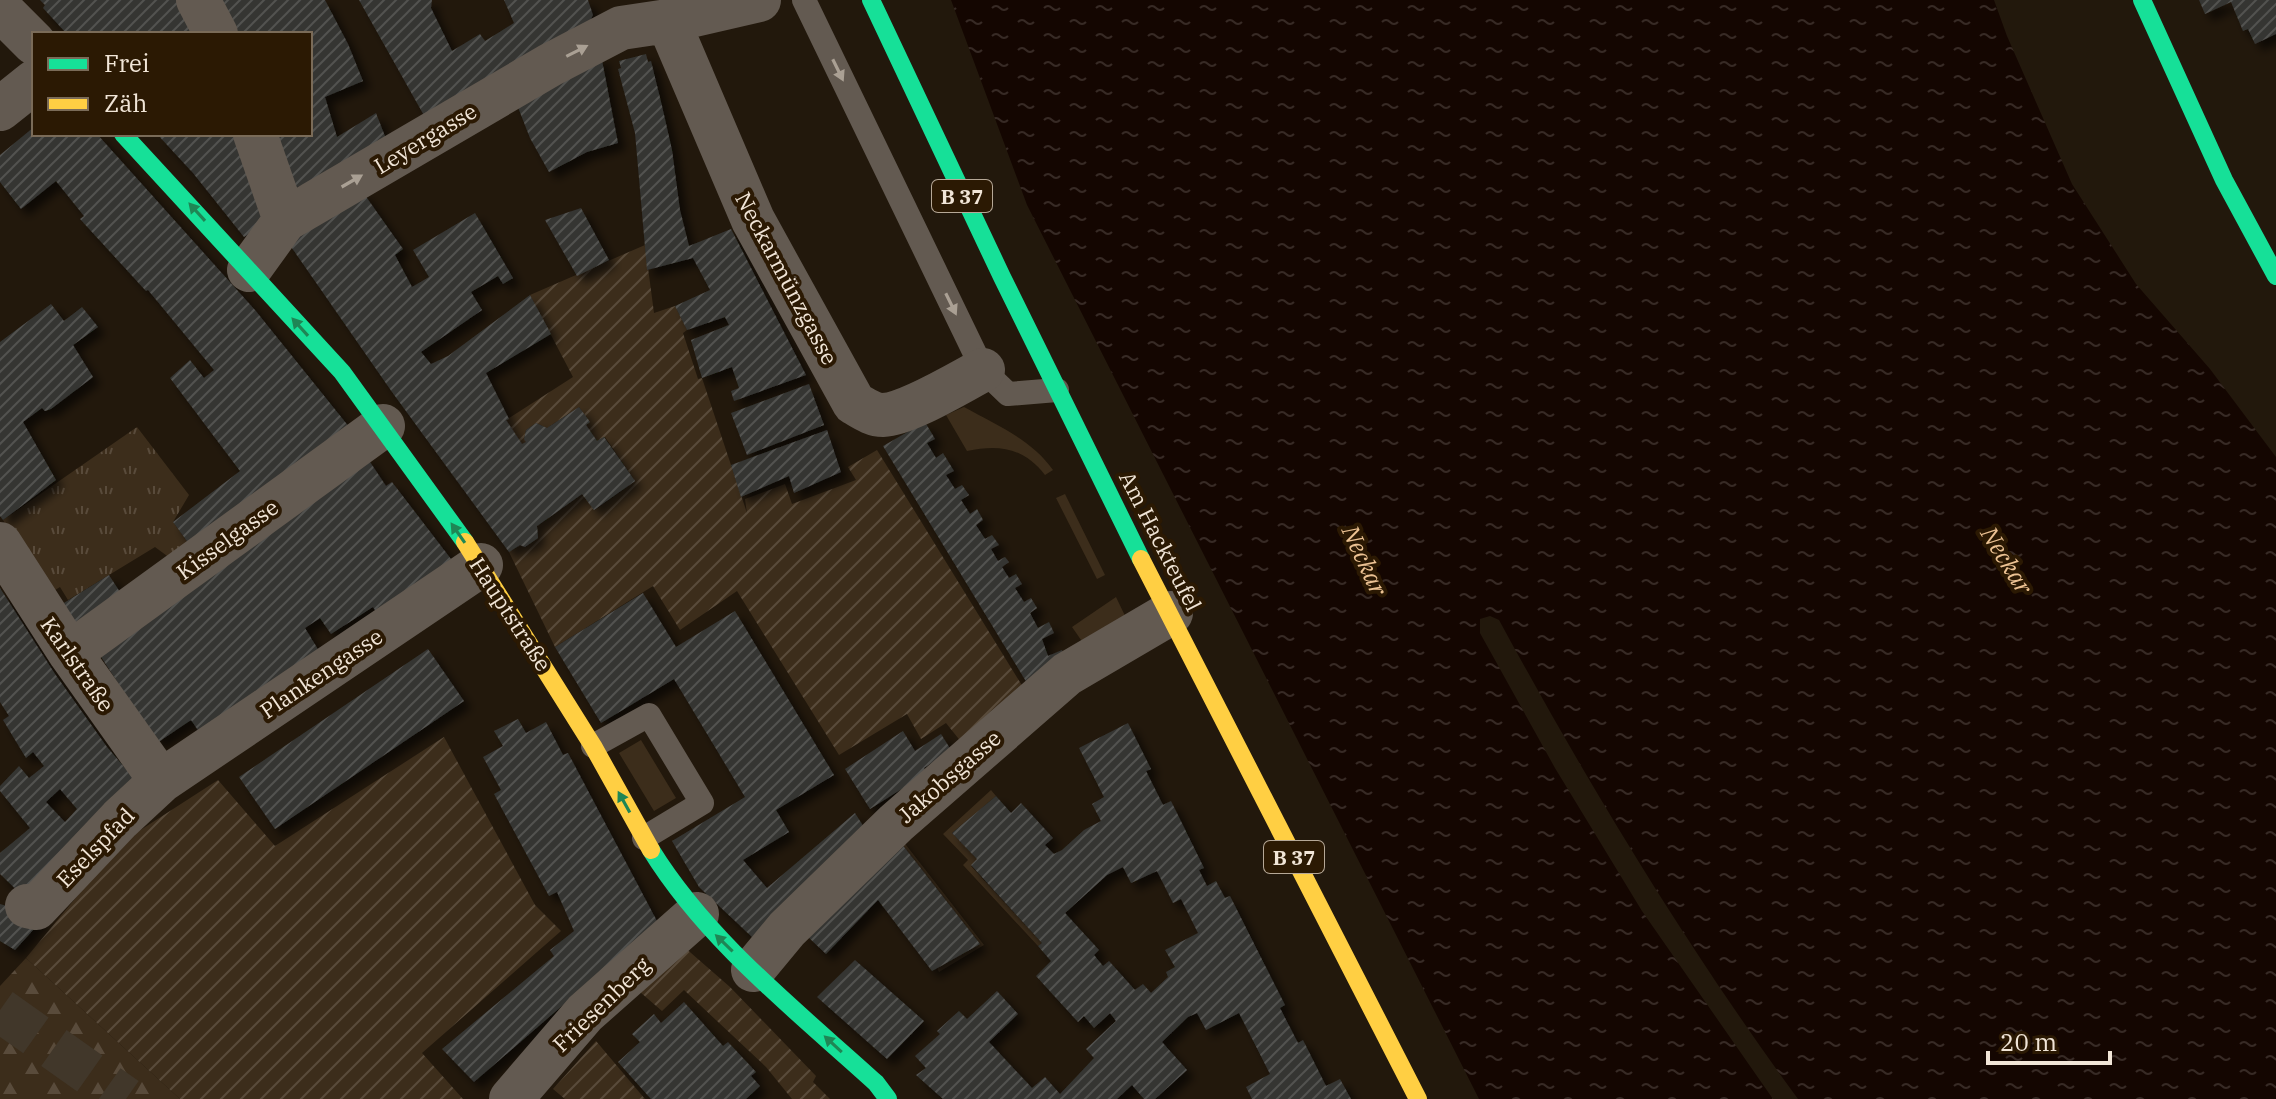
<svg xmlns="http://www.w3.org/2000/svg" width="2276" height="1099" font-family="'IBM Plex Serif',serif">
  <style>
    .grass { fill: #3c2d1b }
    .forest { fill: url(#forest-firs) }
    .park { fill: url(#park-tufts) }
    .garden { fill: url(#garden-furrows) }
    .water { fill: url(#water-ripples) }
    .building { fill: url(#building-hatch); fill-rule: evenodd; filter: url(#shadow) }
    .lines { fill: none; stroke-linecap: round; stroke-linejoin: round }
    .secondary-tunnel { stroke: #41372a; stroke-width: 44; stroke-dasharray: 44 22; stroke-linecap: butt }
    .lane { stroke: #635a51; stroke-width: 24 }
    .street { stroke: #635a51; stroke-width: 44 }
    .fast { stroke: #16e098; stroke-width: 18 }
    .slow { stroke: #ffcf43; stroke-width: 18 }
    .oneway { fill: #aaa094 }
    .oneway2 { fill: #1f8655 }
    .labels { text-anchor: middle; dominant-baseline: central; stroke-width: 8; stroke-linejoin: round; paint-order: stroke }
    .shield { fill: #2b1903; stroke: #b6a897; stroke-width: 2 }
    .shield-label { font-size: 20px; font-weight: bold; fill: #f1e5d7 }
    .street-label { font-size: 22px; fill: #f1e5d7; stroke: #2b1903 }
    .water-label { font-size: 24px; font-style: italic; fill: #ecc293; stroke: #2b1903 }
  </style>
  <defs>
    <pattern id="forest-firs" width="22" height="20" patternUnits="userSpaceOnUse" patternTransform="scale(2)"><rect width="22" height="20" fill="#3c2d1b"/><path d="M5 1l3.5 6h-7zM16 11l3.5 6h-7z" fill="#594b3b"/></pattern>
    <pattern id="park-tufts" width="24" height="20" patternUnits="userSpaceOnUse" patternTransform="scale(2)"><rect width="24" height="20" fill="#3c2d1b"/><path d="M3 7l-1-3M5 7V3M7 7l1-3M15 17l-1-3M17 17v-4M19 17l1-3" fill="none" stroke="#594b3b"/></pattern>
    <pattern id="garden-furrows" width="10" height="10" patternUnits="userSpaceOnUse" patternTransform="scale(2)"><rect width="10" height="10" fill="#3c2d1b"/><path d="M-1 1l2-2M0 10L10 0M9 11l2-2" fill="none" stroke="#594b3b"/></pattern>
    <pattern id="water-ripples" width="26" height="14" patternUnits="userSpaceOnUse" patternTransform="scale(2)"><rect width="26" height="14" fill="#140601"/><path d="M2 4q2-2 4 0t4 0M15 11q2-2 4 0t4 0" fill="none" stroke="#372a25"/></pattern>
    <pattern id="building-hatch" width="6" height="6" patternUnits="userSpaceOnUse" patternTransform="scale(2)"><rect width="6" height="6" fill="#343533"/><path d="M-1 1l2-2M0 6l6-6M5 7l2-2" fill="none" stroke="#525250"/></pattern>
    <filter id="shadow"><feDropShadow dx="7" dy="7" stdDeviation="4" flood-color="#0009"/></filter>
  </defs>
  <rect width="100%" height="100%" fill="#22180c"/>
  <path class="grass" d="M964 407C995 424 1032 440 1053 470L1045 475C1024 448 1000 444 967 451L946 415Z
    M1065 494 1105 575 1097 579 1056 498Z
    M1116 597 1128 622 1088 650 1072 627Z
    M641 740 676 798 654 811 619 753Z
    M991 790 996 796 952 833 977 859 971 866 1042 943 1038 946 963 865 968 860 943 834Z
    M899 836 984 945 939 972 937 968 980 944 897 838Z"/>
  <path class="forest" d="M26 958 180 1099H0V986Z"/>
  <path class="park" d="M137 427 189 495 173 522 195 552 178 564 155 547 68 600 60 587 50 593 3 520Z"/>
  <path class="garden" d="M645 245 654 313 675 306 687 330 683 333 698 379 702 378 747 513 745 499 785 484 792 504 856 480 848 467 877 450 1023 687 962 743 946 723 921 739 907 714 839 755 737 591 680 630 653 586 555 647 509 552 520 545 525 547 538 538 537 526 582 494 595 510 635 481 605 437 597 441 586 425 589 421 579 407 547 428 536 423 526 430 524 438 526 442 522 444 506 420 573 377 530 295Z
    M444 737 535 905 561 931 422 1053 463 1099H180L26 958 122 842 218 780 275 846Z
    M683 946 730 987 816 1076 813 1082 830 1099H792L766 1067 684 990 662 1011 633 986Z
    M596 1041 645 1099H565L553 1089Z"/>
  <path class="water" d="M951 0H1994L2007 36 2072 184 2136 284 2210 369 2276 457V1099H1798C1686 946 1589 786 1499 620L1490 616 1480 619V633L1555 768 1642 911 1773 1099H1479L1027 205Z"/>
  <path class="building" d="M40 0H184L201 34H67L43 8 45 5Z
    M209 0H325L348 44 363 81 325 97 337 137 376 113 388 144 346 168 282 193 262 134H310V34H225Z
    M359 0H432L431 8 452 51 480 34 485 41 514 23 504 0H588L593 15 590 21 426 119Z
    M2199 0H2276V34L2255 44 2248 29 2243 31 2231 2 2205 14Z
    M646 54 648 62 651 61 662 106 672 150 680 210 689 246 731 229 806 375 734 401 731 391 739 388 732 367 702 378 691 340 729 325 725 317 687 330 675 306 710 290 693 258 647 270 635 133 618 69 621 68 619 61Z
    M601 55 618 143 587 152 549 172 530 138 514 97Z
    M34 127V134H97L255 310 354 433 195 552 173 522 240 471 170 378 190 360 204 378 214 370 148 290 146 291 80 219 84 216 56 181 21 209 0 182V155Z
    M157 134H242L270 221 244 237 193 173Z
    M362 191 403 249 395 255 412 287 429 277 413 250 475 213 513 278 503 284 498 276 471 292 482 310 421 352 431 364 448 356 530 295 551 334 486 373 509 419 506 420 522 444 526 442 524 439 526 430 536 423 547 428 579 407 590 422 586 425 597 441 604 437 635 481 594 510 582 494 537 526 538 538 525 547 520 545 509 552 392 392 285 238Z
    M581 208 609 260 577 276 545 220Z
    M51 304 64 321 82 307 98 327 73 345 93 377 51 409 45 411 42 408 23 422 56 480 3 520 0 516V342Z
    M809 384 824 425 747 455 731 413Z
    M925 422 935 439 927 443 936 458 943 453 954 471 946 475 955 489 962 485 969 495 961 500 970 514 977 509 983 520 976 525 985 539 992 535 999 545 991 549 998 561 1005 557 1009 562 1002 567 1009 578 1016 574 1022 584 1015 588 1024 602 1031 598 1037 608 1030 613 1038 628 1049 622 1054 633 1042 639 1048 656 1062 650 1066 660 1027 683 883 446Z
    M827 430 841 472 794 493 789 476 741 497 731 465Z
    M366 456 386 486 392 482 451 559 379 616 373 607 331 634 320 618 305 628 319 651 202 736 191 720 157 743 94 646Z
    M109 575 127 603 78 633 59 606Z
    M0 588 55 674 107 747 137 782 24 897 0 874V853L30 828 0 791V786L19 766 29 778 44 766 33 752 26 758 3 720 9 716 0 702ZM60 789 77 809 65 822 46 802Z
    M643 593 676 647 735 611 834 775 776 810 789 832 743 860 767 888 855 813 867 832 752 937 699 887 672 841 745 797 674 679 601 723 555 647Z
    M428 649 464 701 275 829 239 777Z
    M518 719 526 733 546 722 563 755 568 753 658 923 474 1082 442 1049 554 956 550 950 574 931 557 892 549 896 494 794 501 790 483 757 503 746 494 731Z
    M1128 723 1151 769 1146 771 1163 805 1171 801 1204 868 1199 870 1207 886 1216 881 1225 898 1230 896 1285 1005 1280 1008 1298 1043 1303 1040 1326 1086 1340 1079 1351 1099H1252L1246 1087 1270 1074 1239 1013 1206 1030 1197 1013 1188 1017 1162 1042 1187 1070 1155 1099H1144L1132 1085 1117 1099H943L916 1075 926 1068 915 1056 940 1034 937 1031 959 1011 967 1019 997 991 1018 1014 989 1042 1032 1088 1045 1077 1060 1094 1094 1058 1086 1049 1116 1021 1110 1013 1094 1028 1084 1016 1078 1022 1036 976 1051 961 1038 946 1042 943 971 865 977 859 952 833 996 796 1011 813 1021 803 1053 838 1045 845 1054 854 1062 850 1084 830 1101 821 1092 804 1104 797 1079 748ZM1123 867 1131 883 1157 871 1173 903 1181 899 1198 933 1165 950 1175 967 1166 972 1168 977 1151 993 1143 984 1135 990 1109 961 1103 966 1094 955 1099 950 1065 913 1107 875Z
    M903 731 915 751 941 734 951 750 924 768 927 773 870 809 845 769Z
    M897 838 980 944 932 971 878 900 826 954 805 934Z
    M0 904 45 917 15 950 0 941Z
    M855 960 924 1021 887 1059 817 997Z
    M684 1002 723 1046 728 1042 756 1072 751 1076 760 1086 746 1099H651L618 1062 640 1042 632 1034 654 1014 661 1023Z"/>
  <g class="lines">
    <path class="secondary-tunnel" d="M0 1010 126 1099"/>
    <path class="lane" d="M804 0 983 370 1008 394 1057 390
      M593 746 649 715 702 803 644 838"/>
    <path class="street" d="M198 0 216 34
      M0 9 34 43
      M668 21 753 220 854 403C863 408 872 415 883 415 908 414 960 382 983 370
      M0 109 34 82
      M255 134 285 220
      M249 270 285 220 550 65 621 28 668 21 759 0
      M0 544 70 653 161 781
      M70 653 383 426
      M27 906 36 908 120 819 161 781 481 565
      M753 970 787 929 896 823 1067 674 1171 613
      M511 1099 585 1013 697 914"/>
    <path class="fast" d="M871 0 1002 277 1141 559
      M2142 0 2224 180 2276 276
      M123 134 342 372 465 542
      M651 850C708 942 797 1011 876 1083L888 1099"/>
    <path class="slow" d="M465 542 593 746 651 850
      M1141 559 1418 1099"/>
  </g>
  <defs><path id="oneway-solid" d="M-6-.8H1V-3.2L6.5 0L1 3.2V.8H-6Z" transform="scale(2)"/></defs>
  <g class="oneway">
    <use href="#oneway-solid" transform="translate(577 51) rotate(-27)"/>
    <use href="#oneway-solid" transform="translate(838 70) rotate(64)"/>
    <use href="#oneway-solid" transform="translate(352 181) rotate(-30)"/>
    <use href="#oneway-solid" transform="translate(951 304) rotate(64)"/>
  </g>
  <g class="oneway2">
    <use href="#oneway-solid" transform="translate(197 212) rotate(-132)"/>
    <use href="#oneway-solid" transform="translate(300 327) rotate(-132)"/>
    <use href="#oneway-solid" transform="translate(458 533) rotate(-125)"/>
    <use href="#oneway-solid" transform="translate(624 802) rotate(-119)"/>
    <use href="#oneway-solid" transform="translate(724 943) rotate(-136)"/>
    <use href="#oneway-solid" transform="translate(833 1044) rotate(-137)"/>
  </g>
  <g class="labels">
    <g class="shield">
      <rect x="932" y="180" width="60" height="32" rx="6"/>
      <rect x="1264" y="841" width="60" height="32" rx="6"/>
    </g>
    <g class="shield-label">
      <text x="962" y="196">B 37</text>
      <text x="1294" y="857">B 37</text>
    </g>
    <g class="street-label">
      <text transform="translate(425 138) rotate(-31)">Leyergasse</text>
      <text transform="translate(787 278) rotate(62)">Neckarmünzgasse</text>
      <text transform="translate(227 539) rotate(-36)">Kisselgasse</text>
      <text transform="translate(1161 541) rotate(63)">Am Hackteufel</text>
      <text transform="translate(511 614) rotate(57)">Hauptstraße</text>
      <text transform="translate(78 664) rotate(55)">Karlstraße</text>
      <text transform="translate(321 673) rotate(-34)">Plankengasse</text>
      <text transform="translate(949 776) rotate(-41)">Jakobsgasse</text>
      <text transform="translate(95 847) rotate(-46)">Eselspfad</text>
      <text transform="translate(601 1004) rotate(-44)">Friesenberg</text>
    </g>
    <g class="water-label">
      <text transform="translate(1365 560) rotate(65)">Neckar</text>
      <text transform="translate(2007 560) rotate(58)">Neckar</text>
    </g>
  </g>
  <rect x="32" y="32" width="280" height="104" fill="#2b1903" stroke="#7a6b58" stroke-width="2"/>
  <rect x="48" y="58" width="40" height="12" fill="#16e098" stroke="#7a6b58" stroke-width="2"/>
  <text x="104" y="72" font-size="24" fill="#f1e5d7">Frei</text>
  <rect x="48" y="98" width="40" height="12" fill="#ffcf43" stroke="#7a6b58" stroke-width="2"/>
  <text x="104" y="112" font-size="24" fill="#f1e5d7">Zäh</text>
  <path d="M1988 1051v12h122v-12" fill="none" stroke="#f1e5d7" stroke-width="4"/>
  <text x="2000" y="1051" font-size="24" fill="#f1e5d7" stroke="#2b1903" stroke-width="6" paint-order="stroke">20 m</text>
</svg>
